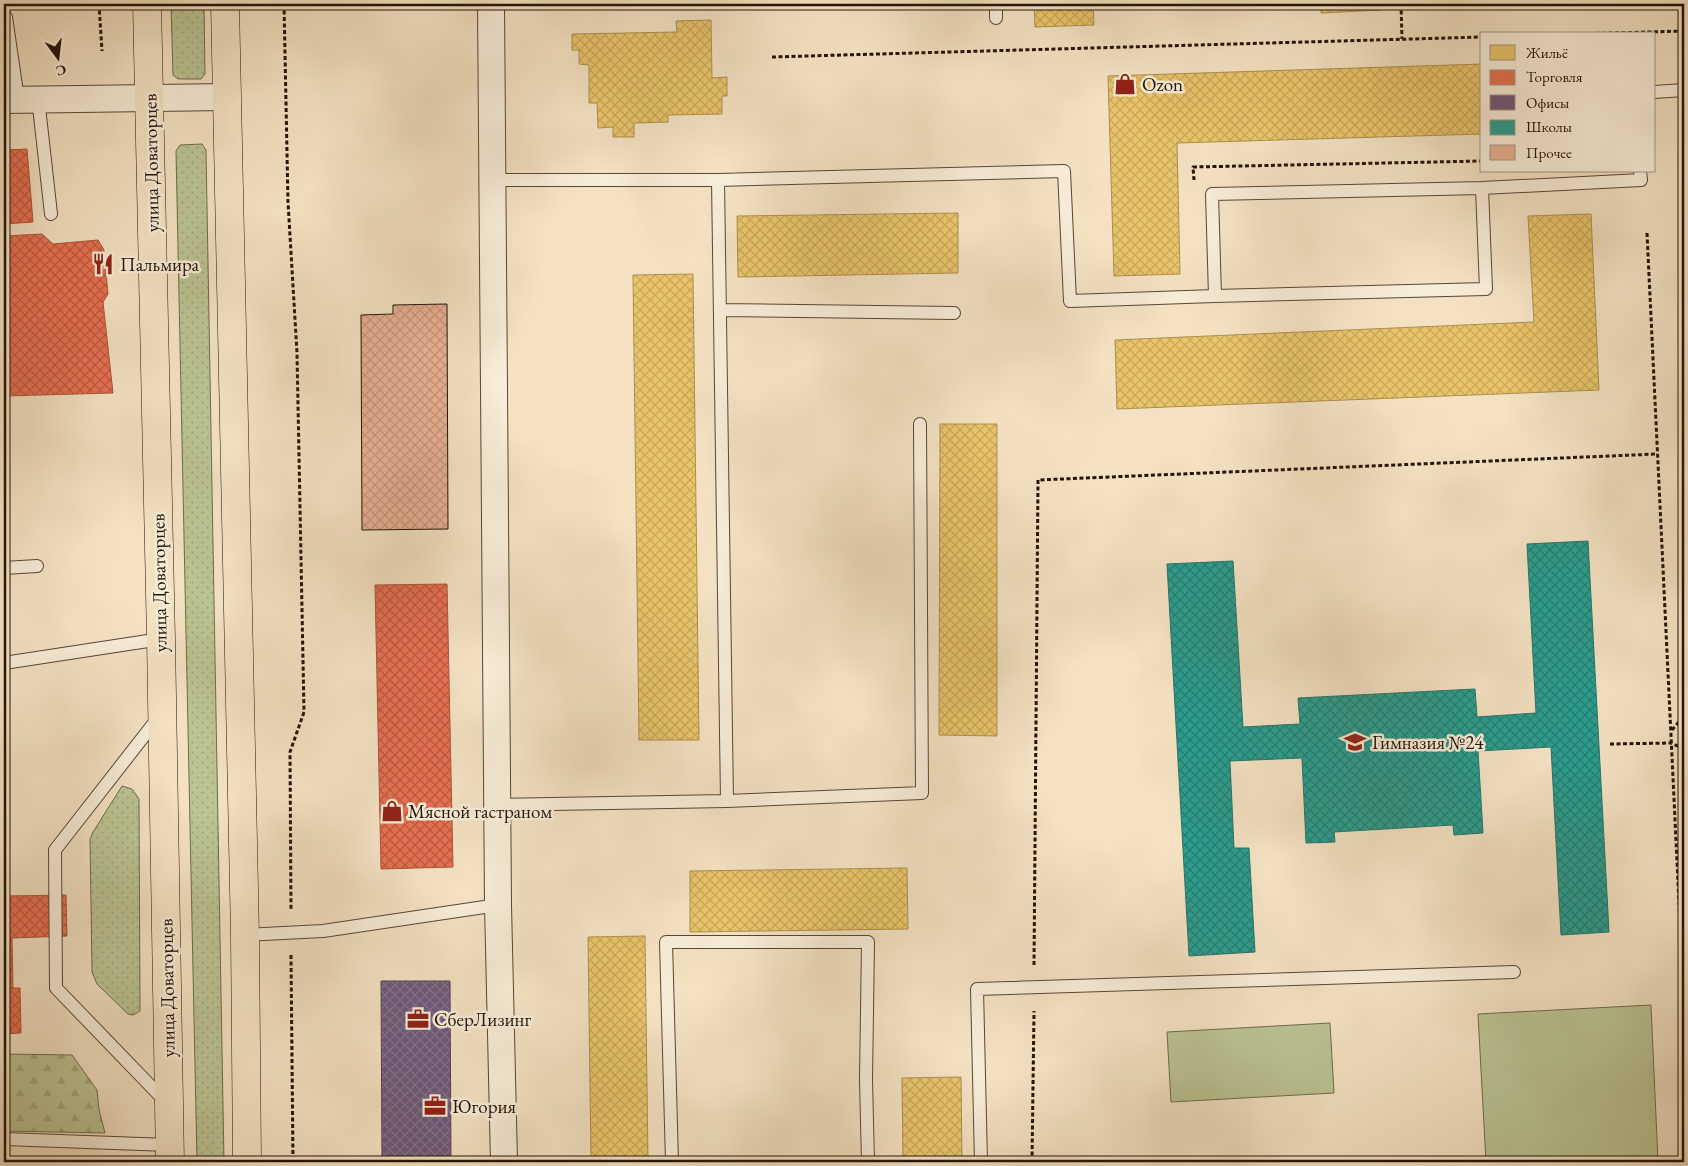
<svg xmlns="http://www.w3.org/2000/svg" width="1688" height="1166" font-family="'EB Garamond',serif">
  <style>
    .grass { fill: url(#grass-dots); stroke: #6e6c4d }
    .forest { fill: url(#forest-firs); stroke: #6e6c4d }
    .pitch { fill: #bbc393; stroke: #6e6c4d }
    .homes { fill: url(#homes-cross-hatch); stroke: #ad8f4c }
    .shops { fill: url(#shops-cross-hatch); stroke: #ac543b }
    .offices { fill: url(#offices-cross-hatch); stroke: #564458 }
    .schools { fill: url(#schools-cross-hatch); stroke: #287466 }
    .building { fill: url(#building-cross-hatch); stroke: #221407 }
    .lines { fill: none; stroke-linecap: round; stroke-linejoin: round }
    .service-casing { stroke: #564736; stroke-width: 14 }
    .minor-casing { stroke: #564736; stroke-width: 28 }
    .primary-casing { stroke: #221407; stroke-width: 29 }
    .path { stroke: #221407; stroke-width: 3; stroke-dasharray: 4 2.5; stroke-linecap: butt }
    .service { stroke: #f7ecd7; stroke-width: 12 }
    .minor { stroke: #f7ecd7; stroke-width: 26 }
    .primary { stroke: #f3e1c2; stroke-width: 28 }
    .labels { text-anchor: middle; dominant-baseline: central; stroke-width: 5; stroke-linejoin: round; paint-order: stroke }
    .poi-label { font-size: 19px; fill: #221407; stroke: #f7ecd7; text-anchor: start }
    .street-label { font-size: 19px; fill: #221407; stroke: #f7ecd7 }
  </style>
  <defs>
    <pattern id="grass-dots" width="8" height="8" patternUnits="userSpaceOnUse" patternTransform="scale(1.25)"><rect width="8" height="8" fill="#bbc393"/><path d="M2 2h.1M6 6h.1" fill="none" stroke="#a0a77d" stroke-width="1.8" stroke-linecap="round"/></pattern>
    <pattern id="forest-firs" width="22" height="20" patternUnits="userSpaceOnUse" patternTransform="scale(1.25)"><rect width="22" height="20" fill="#bbc393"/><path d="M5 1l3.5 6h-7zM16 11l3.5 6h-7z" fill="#a0a77d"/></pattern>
    <pattern id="homes-cross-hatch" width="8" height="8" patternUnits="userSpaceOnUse" patternTransform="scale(1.25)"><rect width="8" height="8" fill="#e9c46a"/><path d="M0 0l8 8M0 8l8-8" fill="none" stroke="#c8a85a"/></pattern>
    <pattern id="shops-cross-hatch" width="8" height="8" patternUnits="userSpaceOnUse" patternTransform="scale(1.25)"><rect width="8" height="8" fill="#e76f51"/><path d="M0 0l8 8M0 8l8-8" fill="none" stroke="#bb5a41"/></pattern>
    <pattern id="offices-cross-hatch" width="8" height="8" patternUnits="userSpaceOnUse" patternTransform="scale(1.25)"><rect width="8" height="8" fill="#6d597a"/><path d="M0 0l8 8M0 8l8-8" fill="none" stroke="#817189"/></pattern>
    <pattern id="schools-cross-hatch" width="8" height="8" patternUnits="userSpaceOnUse" patternTransform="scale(1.25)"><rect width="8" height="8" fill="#2a9d8f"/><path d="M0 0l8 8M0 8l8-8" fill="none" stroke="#247f73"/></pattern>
    <pattern id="building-cross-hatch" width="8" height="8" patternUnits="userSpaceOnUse" patternTransform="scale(1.25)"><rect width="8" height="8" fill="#e7af91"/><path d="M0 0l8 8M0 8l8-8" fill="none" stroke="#c6967c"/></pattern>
  </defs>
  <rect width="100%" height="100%" fill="#f3e1c2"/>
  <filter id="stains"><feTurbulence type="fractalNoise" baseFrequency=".004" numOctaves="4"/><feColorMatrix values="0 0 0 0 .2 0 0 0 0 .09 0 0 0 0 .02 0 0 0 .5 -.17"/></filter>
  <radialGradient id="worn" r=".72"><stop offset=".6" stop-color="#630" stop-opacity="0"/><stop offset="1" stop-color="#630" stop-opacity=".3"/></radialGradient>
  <path class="grass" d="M171 4H204L205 74 201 79H178L173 75Z
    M202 144 206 150 224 1162H197L176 151 180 145Z
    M122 786 132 789 139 799 140 1011 133 1015 128 1014 97 984 92 972 90 839 93 832Z"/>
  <path class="forest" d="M4 1054 72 1055 97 1090 99 1110 105 1133 4 1131Z"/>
  <path class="pitch" d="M1651 1005 1658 1162H1486L1478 1014Z
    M1330 1023 1334 1093 1171 1102 1167 1032Z"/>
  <path class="homes" d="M1034 4H1093L1094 25 1035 27Z
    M1321 4H1380L1381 10 1321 13Z
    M711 20 712 78 727 77V96H722V114L668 115V122L634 123V137H613V127L598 128 597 103H589V65L579 64V50H572V34L677 32 676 21Z
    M1482 64V134L1177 143 1180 274 1114 276 1108 76Z
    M958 213V273L738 277 737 216Z
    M1591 214 1599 390 1117 409 1115 340 1534 322 1528 216Z
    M693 274 699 740H639L633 275Z
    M940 424H997V736L939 735Z
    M907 868 908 929 690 932V871Z
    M645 936 648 1162H591L588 937Z
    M961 1077 962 1162H903L902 1078Z"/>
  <path class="shops" d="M27 149 33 222 4 224V150Z
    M42 234 53 244 98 240 104 250 108 294 103 302 113 393 4 396V236Z
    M447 584 453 867 381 869 375 585Z
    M66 895 67 936 12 938 13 988H4V896Z
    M4 988H20L21 1033 4 1034Z"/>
  <path class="offices" d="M381 981H450L451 1162H382Z"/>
  <path class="schools" d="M1588 541 1609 932 1561 935 1551 747 1478 751 1483 833 1454 835 1453 825 1334 832 1335 842 1306 843 1302 758 1230 761 1234 848H1249L1255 952 1189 956 1167 564 1233 561 1243 727 1300 724 1298 698 1475 689 1477 717 1536 713 1527 544Z"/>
  <path class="building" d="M447 304 448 529 362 530 361 315 393 314V305Z"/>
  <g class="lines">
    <g class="service-casing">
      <path id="service" d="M996 4V18
        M4 17H6L18 99
        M1654 92 1684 90
        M38 98 51 214
        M492 180H718L1064 171 1070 301 1215 296
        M1482 188 1486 289 1215 296 1212 194 1482 188 1641 180 1640 171
        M720 310 954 313
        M4 568 37 566
        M4 663 161 639
        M158 718 55 850 56 988 167 1103
        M727 801 922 793 920 424
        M497 805 727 801 718 180
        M245 935 323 931 498 905
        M4 1139 169 1145
        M672 1162 666 942H868L866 1080 868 1162
        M981 1162 977 989 1514 972"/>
    </g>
    <g class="minor-casing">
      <path id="minor" d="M491 4 498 905 504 1162
        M4 100 227 97"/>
    </g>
    <g class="primary-casing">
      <path id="primary" d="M147 4 161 639 170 1162
        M225 4 245 935 247 1162"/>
    </g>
    <path class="path" d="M99 4 102 51
      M284 4 288 202 297 353 304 712 290 752 291 909
      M1401 4 1402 39
      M1576 34 1684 31
      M772 57 1482 37
      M1194 180 1193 167 1482 161
      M1647 233 1684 1008
      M1672 730 1684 716
      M1610 744 1671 743 1684 749
      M291 955 293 1162
      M1034 965 1038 480 1657 454
      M1032 1162 1034 1011"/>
    <use href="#service" class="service"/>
    <use href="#minor" class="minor"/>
    <use href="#primary" class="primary"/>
  </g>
  <defs>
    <g id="shop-bare" transform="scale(1.725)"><path d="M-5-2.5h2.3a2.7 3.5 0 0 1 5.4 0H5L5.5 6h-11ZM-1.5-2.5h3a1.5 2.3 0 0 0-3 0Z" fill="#8f2418" stroke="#f7ecd7" stroke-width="2.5" paint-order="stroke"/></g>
    <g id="restaurant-bare" transform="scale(1.725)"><path d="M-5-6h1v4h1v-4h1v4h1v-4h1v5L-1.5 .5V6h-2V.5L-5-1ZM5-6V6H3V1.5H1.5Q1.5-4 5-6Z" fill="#8f2418" stroke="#f7ecd7" stroke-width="2.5" paint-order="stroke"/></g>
    <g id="school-bare" transform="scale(1.725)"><path d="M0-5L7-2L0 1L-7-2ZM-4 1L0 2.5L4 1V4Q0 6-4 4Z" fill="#8f2418" stroke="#f7ecd7" stroke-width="2.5" paint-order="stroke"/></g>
    <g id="office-bare" transform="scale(1.725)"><path d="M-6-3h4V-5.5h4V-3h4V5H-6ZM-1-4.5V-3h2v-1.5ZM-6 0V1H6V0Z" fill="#8f2418" stroke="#f7ecd7" stroke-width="2.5" paint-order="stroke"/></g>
  </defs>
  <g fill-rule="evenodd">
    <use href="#shop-bare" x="1125" y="84"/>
    <use href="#restaurant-bare" x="103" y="264"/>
    <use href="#school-bare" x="1355" y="742"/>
    <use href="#shop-bare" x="392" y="811"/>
    <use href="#office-bare" x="418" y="1019"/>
    <use href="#office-bare" x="435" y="1106"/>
  </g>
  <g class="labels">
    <g class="poi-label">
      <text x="1142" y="84">Ozon</text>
      <text x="120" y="264">Пальмира</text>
      <text x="1372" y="742">Гимназия №24</text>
      <text x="408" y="811">Мясной гастраном</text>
      <text x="434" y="1019">СберЛизинг</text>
      <text x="452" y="1106">Югория</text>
    </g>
    <g class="street-label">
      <text transform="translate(151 163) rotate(-91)">улица Доваторцев</text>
      <text transform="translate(159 583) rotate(-91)">улица Доваторцев</text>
      <text transform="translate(167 988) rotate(-91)">улица Доваторцев</text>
    </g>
  </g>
  <rect width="1688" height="1166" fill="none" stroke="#f3e1c2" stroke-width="20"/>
  <rect x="5" y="5" width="1678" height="1156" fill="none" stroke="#221407" stroke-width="2.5"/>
  <rect x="10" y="10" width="1668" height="1146" fill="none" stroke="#221407"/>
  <rect x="1480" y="32" width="175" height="140" fill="#f7ecd7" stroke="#a29684"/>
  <rect x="1490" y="45" width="25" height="15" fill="#e9c46a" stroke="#a29684"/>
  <text x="1526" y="58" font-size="15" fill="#221407">Жильё</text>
  <rect x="1490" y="70" width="25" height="15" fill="#e76f51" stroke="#a29684"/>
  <text x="1526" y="82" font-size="15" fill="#221407">Торговля</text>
  <rect x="1490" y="95" width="25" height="15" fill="#6d597a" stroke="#a29684"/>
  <text x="1526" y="108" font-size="15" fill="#221407">Офисы</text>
  <rect x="1490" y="120" width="25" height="15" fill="#2a9d8f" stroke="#a29684"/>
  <text x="1526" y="132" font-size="15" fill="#221407">Школы</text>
  <rect x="1490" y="145" width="25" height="15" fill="#e7af91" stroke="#a29684"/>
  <text x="1526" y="158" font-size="15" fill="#221407">Прочее</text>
  <g transform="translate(58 58) rotate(165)" stroke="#f7ecd7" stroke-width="4" paint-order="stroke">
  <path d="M0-4L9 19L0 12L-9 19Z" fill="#221407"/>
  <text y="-8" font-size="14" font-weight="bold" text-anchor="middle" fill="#221407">С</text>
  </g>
  <rect width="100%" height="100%" filter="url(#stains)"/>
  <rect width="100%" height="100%" fill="url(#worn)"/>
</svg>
